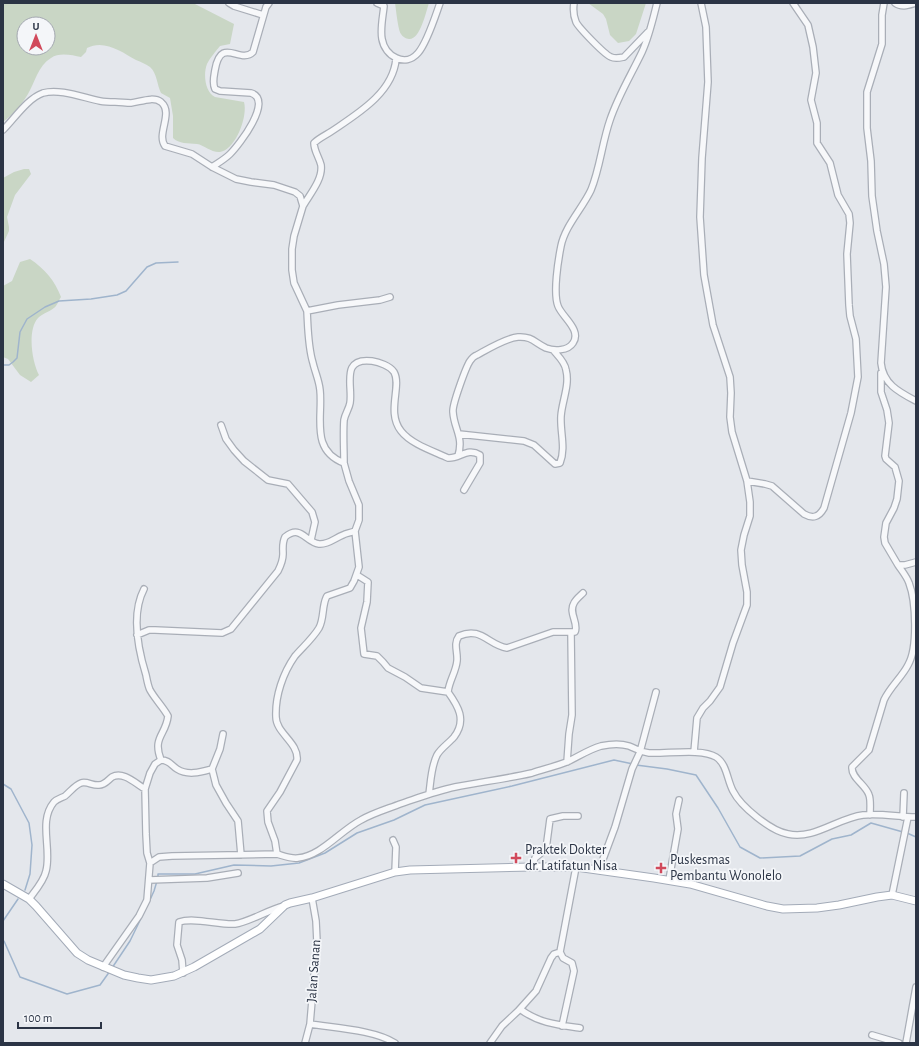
<svg xmlns="http://www.w3.org/2000/svg" width="919" height="1046" font-family="'Alegreya Sans',sans-serif">
  <style>
    .green { fill: #c9d6c5; fill-rule: evenodd }
    .lines { fill: none; stroke-linecap: round; stroke-linejoin: round }
    .stream { stroke: #9fb4cc; stroke-width: 1.5 }
    .minor-casing { stroke: #a9aeb7; stroke-width: 8 }
    .major-casing { stroke: #a3abb8; stroke-width: 9 }
    .minor { stroke: #f7f8fa; stroke-width: 5.5 }
    .major { stroke: #fff; stroke-width: 7 }
    .poi-dot { fill: #d1495b; stroke: #f4f6f9; stroke-width: 1.5 }
    .labels { text-anchor: middle; dominant-baseline: central; stroke-width: 3.5; stroke-linejoin: round; paint-order: stroke }
    .poi-label { font-size: 14px; fill: #2b3445; stroke: #f4f6f9; text-anchor: start }
    .street-label { font-size: 14px; fill: #2b3445; stroke: #f4f6f9 }
  </style>
  <rect width="100%" height="100%" fill="#e4e7ec"/>
  <path class="green" d="M3 3H193L234 24 230 44 220 46C216 51 210 58 207 64 203 74 205 92 215 97L244 102C248 116 236 149 220 152 212 153 204 145 197 144 188 143 179 144 173 138V116L170 98 161 93C157 85 157 73 150 67 146 64 141 62 136 60 122 52 104 39 87 48L86 52 81 57C72 55 59 52 51 58 38 66 35 82 28 94 21 106 13 114 3 122ZM24 24H48V48H24Z
    M395 3H429C426 12 420 40 409 39 406 39 402 36 401 34 398 30 396 9 395 3Z
    M588 3H646L636 34 629 41 618 43 610 35 606 19 603 14Z
    M24 169H29L31 174 15 195 7 217 9 227V231L3 244V178L14 172Z
    M30 259C45 269 55 281 61 297 59 300 58 303 56 306 52 311 43 313 38 318 27 330 32 362 39 375L31 382 20 375 8 359 3 357V286L12 281 20 262Z"/>
  <g class="lines">
    <path class="stream" d="M3 365H9L13 362 17 358 20 332 27 319 45 307 59 301 91 299 117 295 126 291 147 267 156 263 178 262
      M636 765 667 769 696 775 718 808 740 847 760 858 800 856 832 839 851 835 871 823 903 832
      M3 784 11 789 29 823 32 845 30 874 25 890
      M907 833 916 837
      M158 877V874H195L234 865 271 866 299 863 325 853 357 833 394 820 425 805 512 786 614 760 633 764
      M149 902 154 891 157 881
      M3 921 18 899
      M4 941 20 977 67 994 100 985 110 971
      M112 968 130 941 145 910"/>
    <g class="minor-casing">
      <path id="minor" d="M229 3 234 6 263 15
        M377 3 384 6C383 16 380 29 382 39 385 56 405 68 418 53 427 43 435 17 440 3
        M574 3C573 10 573 15 576 22 579 28 605 55 611 57 615 59 619 58 624 57L648 32
        M884 3 882 15V44L867 92V128L871 161 872 196 877 231 884 264 886 287 881 363C883 384 899 392 916 401
        M895 3C902 8 909 5 916 3
        M3 130C14 119 28 98 43 93 60 88 84 98 100 101 105 102 110 102 115 102 120 102 126 103 131 103 140 102 153 96 161 102 174 113 156 134 165 146L192 154 212 167 236 179 251 182 274 185 295 192 300 196 303 206 294 236 292 249V270L294 283 307 311
        M212 167C218 163 225 159 230 154 239 145 274 100 251 93L220 91 215 89C212 83 214 76 215 70 221 35 240 65 253 52L266 7 269 3
        M303 206C310 194 323 179 321 165 319 157 314 151 314 143 319 138 326 135 332 131 357 114 393 93 396 59
        M881 373V392L887 410 889 423 885 456 886 459 895 467 899 481 897 499 894 508 886 523 884 537 885 543 898 565H905L916 562
        M221 425 226 439 234 450 244 461 268 480 288 484 312 512 315 522 311 540
        M459 434 524 441 534 445 555 464 560 463C566 448 560 432 561 416 562 401 570 385 566 370 565 362 558 356 553 350
        M458 456C464 437 454 429 453 412 452 405 466 367 470 361 472 358 474 356 477 355 488 349 506 338 518 337 532 336 535 343 546 348 554 351 568 351 573 343 582 330 562 317 558 306 553 293 558 261 561 246 565 226 582 209 591 190 600 168 602 143 610 120 618 96 631 75 642 52 649 37 653 19 657 3
        M344 463C344 449 343 434 344 420 345 414 349 409 350 403 353 386 340 357 372 361 379 362 390 366 394 372 402 386 386 412 401 431 411 444 433 451 448 458 460 459 467 447 480 455V463L464 490
        M747 481 765 484 772 486 804 514C813 519 819 517 824 508L851 413 858 377 856 339 850 316 849 305 847 254 850 223 849 214 838 195 830 163 817 143V123L811 100 816 73 813 47 808 25 793 3
        M357 575 368 582 367 602 361 628 364 654 377 656 383 662 388 668 405 677 421 688 448 692C458 706 467 720 454 737 449 743 441 748 437 755 431 767 431 780 429 794
        M144 589C131 614 138 649 146 675 147 680 148 686 150 690 155 699 163 707 168 716 166 735 152 737 161 760
        M137 635 149 630H155L222 633 231 629 278 571C281 565 283 560 283 554 283 548 282 543 285 537 301 524 305 542 319 544 328 545 335 538 343 535 346 533 351 533 355 531
        M448 692C449 681 456 672 457 661 458 652 453 644 459 636 481 626 488 645 507 648L553 632H575C579 623 568 613 574 603 576 599 580 596 583 593
        M223 734 220 749 212 769 216 785 226 803 238 821 241 855
        M694 752 697 718 703 708 710 701 720 687 733 643 747 605V592L742 565 741 550 744 535 750 516V502L747 481 732 432 730 417 731 393 730 377 713 325 704 275 700 217 702 158 708 82 706 27 701 3
        M567 762 569 734 572 715 571 633
        M870 815C870 809 871 800 869 795 866 785 851 778 852 767L869 750 884 700C890 687 902 677 908 665 918 648 916 601 909 583 907 577 902 571 898 565
        M903 817 904 793
        M393 840 396 847 395 872
        M277 854 275 841 268 822 267 811 280 792 297 760C299 743 276 733 276 717 275 696 283 673 295 656 303 647 313 638 319 628 324 619 322 607 326 598L327 596 350 588 354 581 359 567 355 531 359 520V505L349 481 344 463C310 450 323 417 320 390 319 380 315 372 313 363 308 347 308 328 307 311L338 305 380 300 390 297
        M150 863 159 857 172 856 277 854C284 856 291 859 298 858 321 856 340 831 361 820 373 813 387 809 400 804 418 798 436 791 455 787 480 782 506 779 532 773 544 769 557 766 569 761 579 756 590 749 601 746 610 744 620 743 629 746 637 749 640 752 649 753 667 754 702 748 716 757 727 764 727 780 733 791 741 807 771 831 788 834 814 840 838 818 863 815 880 813 899 817 916 817
        M532 867 535 858 546 849 550 819 563 816H578
        M599 870 615 827 632 769 640 752 656 692
        M149 880 207 878 238 873
        M669 880 678 829 676 814 679 800
        M892 895 908 817
        M29 899C35 891 44 881 46 871 52 849 38 821 54 802 57 799 61 798 65 796 70 792 75 785 81 783 87 781 93 786 99 785 105 785 108 780 112 777 123 771 135 783 145 789
        M103 967 139 916 147 900 150 863 147 853 146 834 145 789 150 773 155 764 161 760C169 760 171 765 177 769 188 776 201 772 212 769
        M183 973 182 960 177 945 179 922C194 917 218 925 235 924 249 922 268 910 284 906
        M520 1009C538 1023 558 1025 580 1028
        M310 1024C335 1028 375 1030 395 1043
        M562 1026 574 971 572 963 563 958 560 952 576 867
        M872 1035 899 1043
        M305 1043 310 1024 317 942 316 921 312 898
        M490 1043 502 1026 518 1011 536 991 551 958 554 954 560 952
        M906 1043 916 987"/>
    </g>
    <g class="major-casing">
      <path id="major" d="M3 884 29 899 36 906 77 953 88 960 124 975 138 978 151 980 174 976 194 967 260 929 285 905 290 903 312 898 395 872 410 870 532 867H576L654 878 690 884 767 906 783 909 817 908 839 905 877 897 892 895 916 901"/>
    </g>
    <use href="#minor" class="minor"/>
    <use href="#major" class="major"/>
  </g>
  <g class="poi-dot">
    <path d="M514 852h4v4h4v4h-4v4h-4v-4h-4v-4h4z"/>
    <path d="M659 862h4v4h4v4h-4v4h-4v-4h-4v-4h4z"/>
  </g>
  <g class="labels">
    <g class="poi-label">
      <text x="525" y="850">Praktek Dokter<tspan x="525" dy="16">dr. Latifatun Nisa</tspan></text>
      <text x="670" y="860">Puskesmas<tspan x="670" dy="16">Pembantu Wonolelo</tspan></text>
    </g>
    <g class="street-label">
      <text transform="translate(314 971) rotate(-86)">Jalan Sanan</text>
    </g>
  </g>
  <rect width="919" height="1046" fill="none" stroke="#2b3445" stroke-width="8"/>
  <g transform="translate(36 36)"><circle r="19" fill="#f4f6f9" stroke="#a4a8b1"/>
  <path d="M0-3L7 15L0 10L-7 15Z" fill="#d1495b"/>
  <text y="-6" font-size="11" font-weight="bold" text-anchor="middle" fill="#2b3445">U</text>
  </g>
  <path d="M18 1022v6h83v-6" fill="none" stroke="#2b3445" stroke-width="2"/>
  <text x="24" y="1022" font-size="12" fill="#2b3445" stroke="#f4f6f9" stroke-width="3" paint-order="stroke">100 m</text>
</svg>
